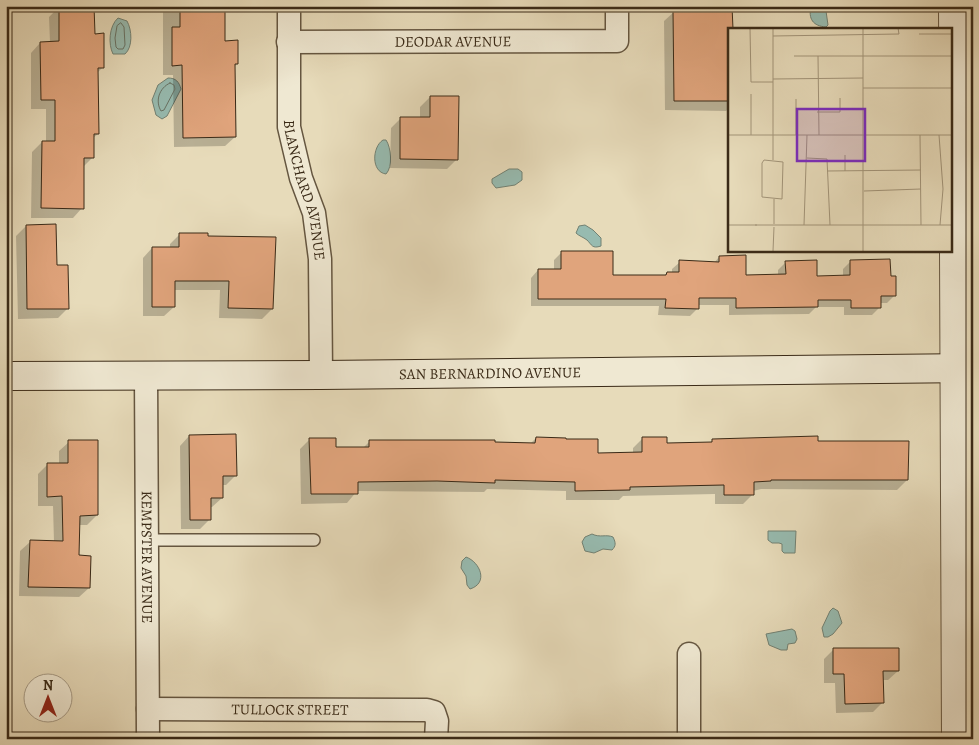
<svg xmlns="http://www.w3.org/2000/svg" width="979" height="745" font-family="Alegreya,serif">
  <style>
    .water { fill: #97bbb0; stroke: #728173 }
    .shadow { fill: #0003 }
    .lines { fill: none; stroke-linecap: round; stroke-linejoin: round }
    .shore { stroke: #687264; stroke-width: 1 }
    .building { fill: #e0a47c; stroke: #3a2a17 }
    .service-casing { stroke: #655640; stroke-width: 14 }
    .minor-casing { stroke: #655640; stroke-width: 25 }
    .tertiary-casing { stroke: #655640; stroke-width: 30 }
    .secondary-casing { stroke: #3a2a17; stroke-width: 30 }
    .service { stroke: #efe8d2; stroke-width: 11 }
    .minor { stroke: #efe8d2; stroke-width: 22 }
    .tertiary { stroke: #efe8d2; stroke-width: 28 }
    .secondary { stroke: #efe8d2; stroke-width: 28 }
    .labels { text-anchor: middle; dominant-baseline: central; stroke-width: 4.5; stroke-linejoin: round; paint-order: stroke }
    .street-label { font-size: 15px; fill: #3a2a17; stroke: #efe8d2 }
    .inset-road { fill: none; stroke: #a29479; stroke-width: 1 }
    .view { fill: #7b2cbf; fill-opacity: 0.15; stroke: #7b2cbf; stroke-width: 2.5 }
    .inset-edge { fill: none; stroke: #3a2a17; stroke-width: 2.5 }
  </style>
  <rect width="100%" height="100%" fill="#e7dbba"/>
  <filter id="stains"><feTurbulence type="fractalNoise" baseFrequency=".004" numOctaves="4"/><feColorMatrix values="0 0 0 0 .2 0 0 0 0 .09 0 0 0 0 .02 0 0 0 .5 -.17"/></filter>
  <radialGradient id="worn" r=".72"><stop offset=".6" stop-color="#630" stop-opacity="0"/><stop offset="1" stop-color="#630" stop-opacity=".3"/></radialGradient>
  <path class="water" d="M811 6H827L826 11 828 25 826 27C813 26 808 19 811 6Z
    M118 18 127 21C132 30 133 47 125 54H113C108 44 109 26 118 18Z
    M168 78C176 78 179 82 181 89L167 116 162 119 156 115 152 100 158 85Z
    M383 140H386C391 147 393 167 386 174 371 172 372 147 383 140Z
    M509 169H518L522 172V180L515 185 496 188 492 183V179Z
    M585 225 593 230 601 238V246C592 249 592 245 587 240 583 237 579 236 576 233L579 226Z
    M768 531H796L795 553H784L782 551V544L779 543H772L768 540Z
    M592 534C600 538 606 534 613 537 616 543 616 546 612 550L603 549 594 553 585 551 582 542 585 537Z
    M466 557C480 562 489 583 470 589L467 585 466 576 461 568 462 561Z
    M833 608 838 611 842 623 833 634 828 637H824L822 628 830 611Z
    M792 629 795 631 797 639 795 643 788 644 787 650H781L769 645 766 634Z"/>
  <path class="shadow" d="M63 6H95L93 9 94 35 103 67 97 73 98 134 93 138V157L83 167 82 208 73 218H31L32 152 42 142H46V109H31V53L40 43H50L49 17 59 7Z
    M163 6H216L224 42 237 64 234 67 235 137 225 146 174 147 173 75H163Z
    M337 6H371L368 9 337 10Z
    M459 6H530L526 10 459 8Z
    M681 6H731L729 29V108L726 111 665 110 664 21 674 12H681Z
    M430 97 457 159 447 169 390 168 391 128 401 118H420V107Z
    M26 226 68 308 58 318 18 319 16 236Z
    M180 234 207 237 272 309 262 319 219 318 220 290H174V307L164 316H143V258L152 248H170V244Z
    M562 252 611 276H664L667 273H672V269L680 262 714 263 719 257 745 276 778 275V270L786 262 816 277H843V269L851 261 889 277 895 295 887 303H880V307L872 315H844V307H816L809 314 729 315V305H698V308L690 316 658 315 659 306H531V278L538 270H554V260Z
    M189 436 236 475 226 485H222V498L212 507H210V519L200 529H181L180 446Z
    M536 438 597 454H633V448L643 438 666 445 709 444 713 440 817 443 907 480 897 490 761 489 753 491V494L743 504H715V494L623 496 619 500H566V491L487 489 484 492 357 491 347 503 301 504 300 449 310 439 335 448H363L370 441 530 444Z
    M69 442 97 515 87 525H79L78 557 89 588 79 597 19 596 20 551 30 542H54L53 506H38V474L48 464H59V451Z
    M834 649 898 671 888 680H882V703L873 712 836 713 835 683H824V659Z"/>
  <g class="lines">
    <path class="shore" d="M121 23 124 27 125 45 123 49H118L116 47 115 38 117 26Z
      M170 83 174 85 175 89 164 110 161 111C155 101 159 88 170 83Z"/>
  </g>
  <path class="building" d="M59 6H94L95 34 104 33V68H98L99 134H94V158H84V209L41 208 42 141H55V100H41L40 42 59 41Z
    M690 6H732L733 29H729V101H674L673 11 690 10Z
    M180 8H225V41L238 40V64H235L236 137 183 138 182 65 172 66V27H180Z
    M430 96H459L458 160 400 159V117H430Z
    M56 224 57 265H68L69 309H27L26 225Z
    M179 233H208V236L276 237 273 309 228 308 229 281H175V307H152V247H179Z
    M561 251H613V275H666L667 272H679V260L719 262V256L746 255V275L786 274 785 261 817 260V276L850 275V260L890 259 891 276H896V296H881V308H851V300H818V307L736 308V298H699V309L665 308 666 299H538V269H561Z
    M236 434 237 476H223V498H211V520H190L189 435Z
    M818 436V441H909L908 480H771V481L754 482V495H724V485L630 487V490L575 491V482L495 480V483L437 481 358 482V494H311L309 438H336V447H369V440H495V442L535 443 536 437 566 438V439H598V453L642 452V437H667V443L712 442V439Z
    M68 440H98V515L80 516 79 555 91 556 90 588 28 587 30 540 63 541 62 496 47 497V463H68Z
    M833 648H899V671H883L884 703 845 704 844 674H833Z"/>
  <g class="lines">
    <g class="service-casing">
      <path id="service" d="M147 540H314"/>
    </g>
    <g class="minor-casing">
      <g id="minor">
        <path id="s1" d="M289 6V127L301 178 314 213 320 259 321 375"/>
        <path id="s2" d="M288 42 617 41V6"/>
        <path id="s3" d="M146 375 148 739"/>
        <path d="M689 654V739"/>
        <path id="s4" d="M148 709 427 710 434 712 437 721 436 739"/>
      </g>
    </g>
    <g class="tertiary-casing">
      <path id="tertiary" d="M953 6 956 739"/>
    </g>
    <g class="secondary-casing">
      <g id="secondary">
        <path id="s5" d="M6 376 321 375 973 368"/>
      </g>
    </g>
    <use href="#service" class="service"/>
    <use href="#minor" class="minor"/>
    <use href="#tertiary" class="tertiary"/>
    <use href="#secondary" class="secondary"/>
  </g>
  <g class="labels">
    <g class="street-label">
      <text stroke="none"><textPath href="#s2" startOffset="165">DEODAR AVENUE</textPath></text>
      <text stroke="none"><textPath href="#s1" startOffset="186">BLANCHARD AVENUE</textPath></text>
      <text stroke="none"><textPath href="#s5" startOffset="484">SAN BERNARDINO AVENUE</textPath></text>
      <text stroke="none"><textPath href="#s3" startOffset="182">KEMPSTER AVENUE</textPath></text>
      <text stroke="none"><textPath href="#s4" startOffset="142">TULLOCK STREET</textPath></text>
    </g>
  </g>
  <g transform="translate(728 28)">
    <rect width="224" height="224" fill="#e7dbba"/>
    <path class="inset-road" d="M22 0 23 54H45M45 0V132M135 0V223M191 6H224M45 8 171 6 170 0M66 28H224M90 28 91 107M45 51 135 50M135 60H224M23 66V107M89 84H112V70M0 107H224M68 107V71M192 107 193 197M211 107 215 161 212 197M117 127V143M79 130 99 131 102 197M36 132 55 134 54 171 34 169V135ZM99 143 193 142M136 163 193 161M46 171V196M0 197H29M27 197H224M76 197 79 107M45 223 46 199"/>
    <path class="view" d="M69 81H137V133H69Z"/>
    <rect width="224" height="224" class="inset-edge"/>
  </g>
  <rect width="979" height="745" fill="none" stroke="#e7dbba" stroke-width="25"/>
  <rect x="8" y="8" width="964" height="730" fill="none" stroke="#3a2a17" stroke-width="2.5"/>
  <rect x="12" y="12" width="954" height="720" fill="none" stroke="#3a2a17"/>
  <g transform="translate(48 698)"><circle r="24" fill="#efe8d2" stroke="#a79c87"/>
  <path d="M0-4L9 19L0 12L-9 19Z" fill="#8f2418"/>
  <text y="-8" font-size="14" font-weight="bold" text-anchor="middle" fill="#3a2a17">N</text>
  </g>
  <rect width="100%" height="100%" filter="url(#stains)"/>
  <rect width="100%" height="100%" fill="url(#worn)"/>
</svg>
